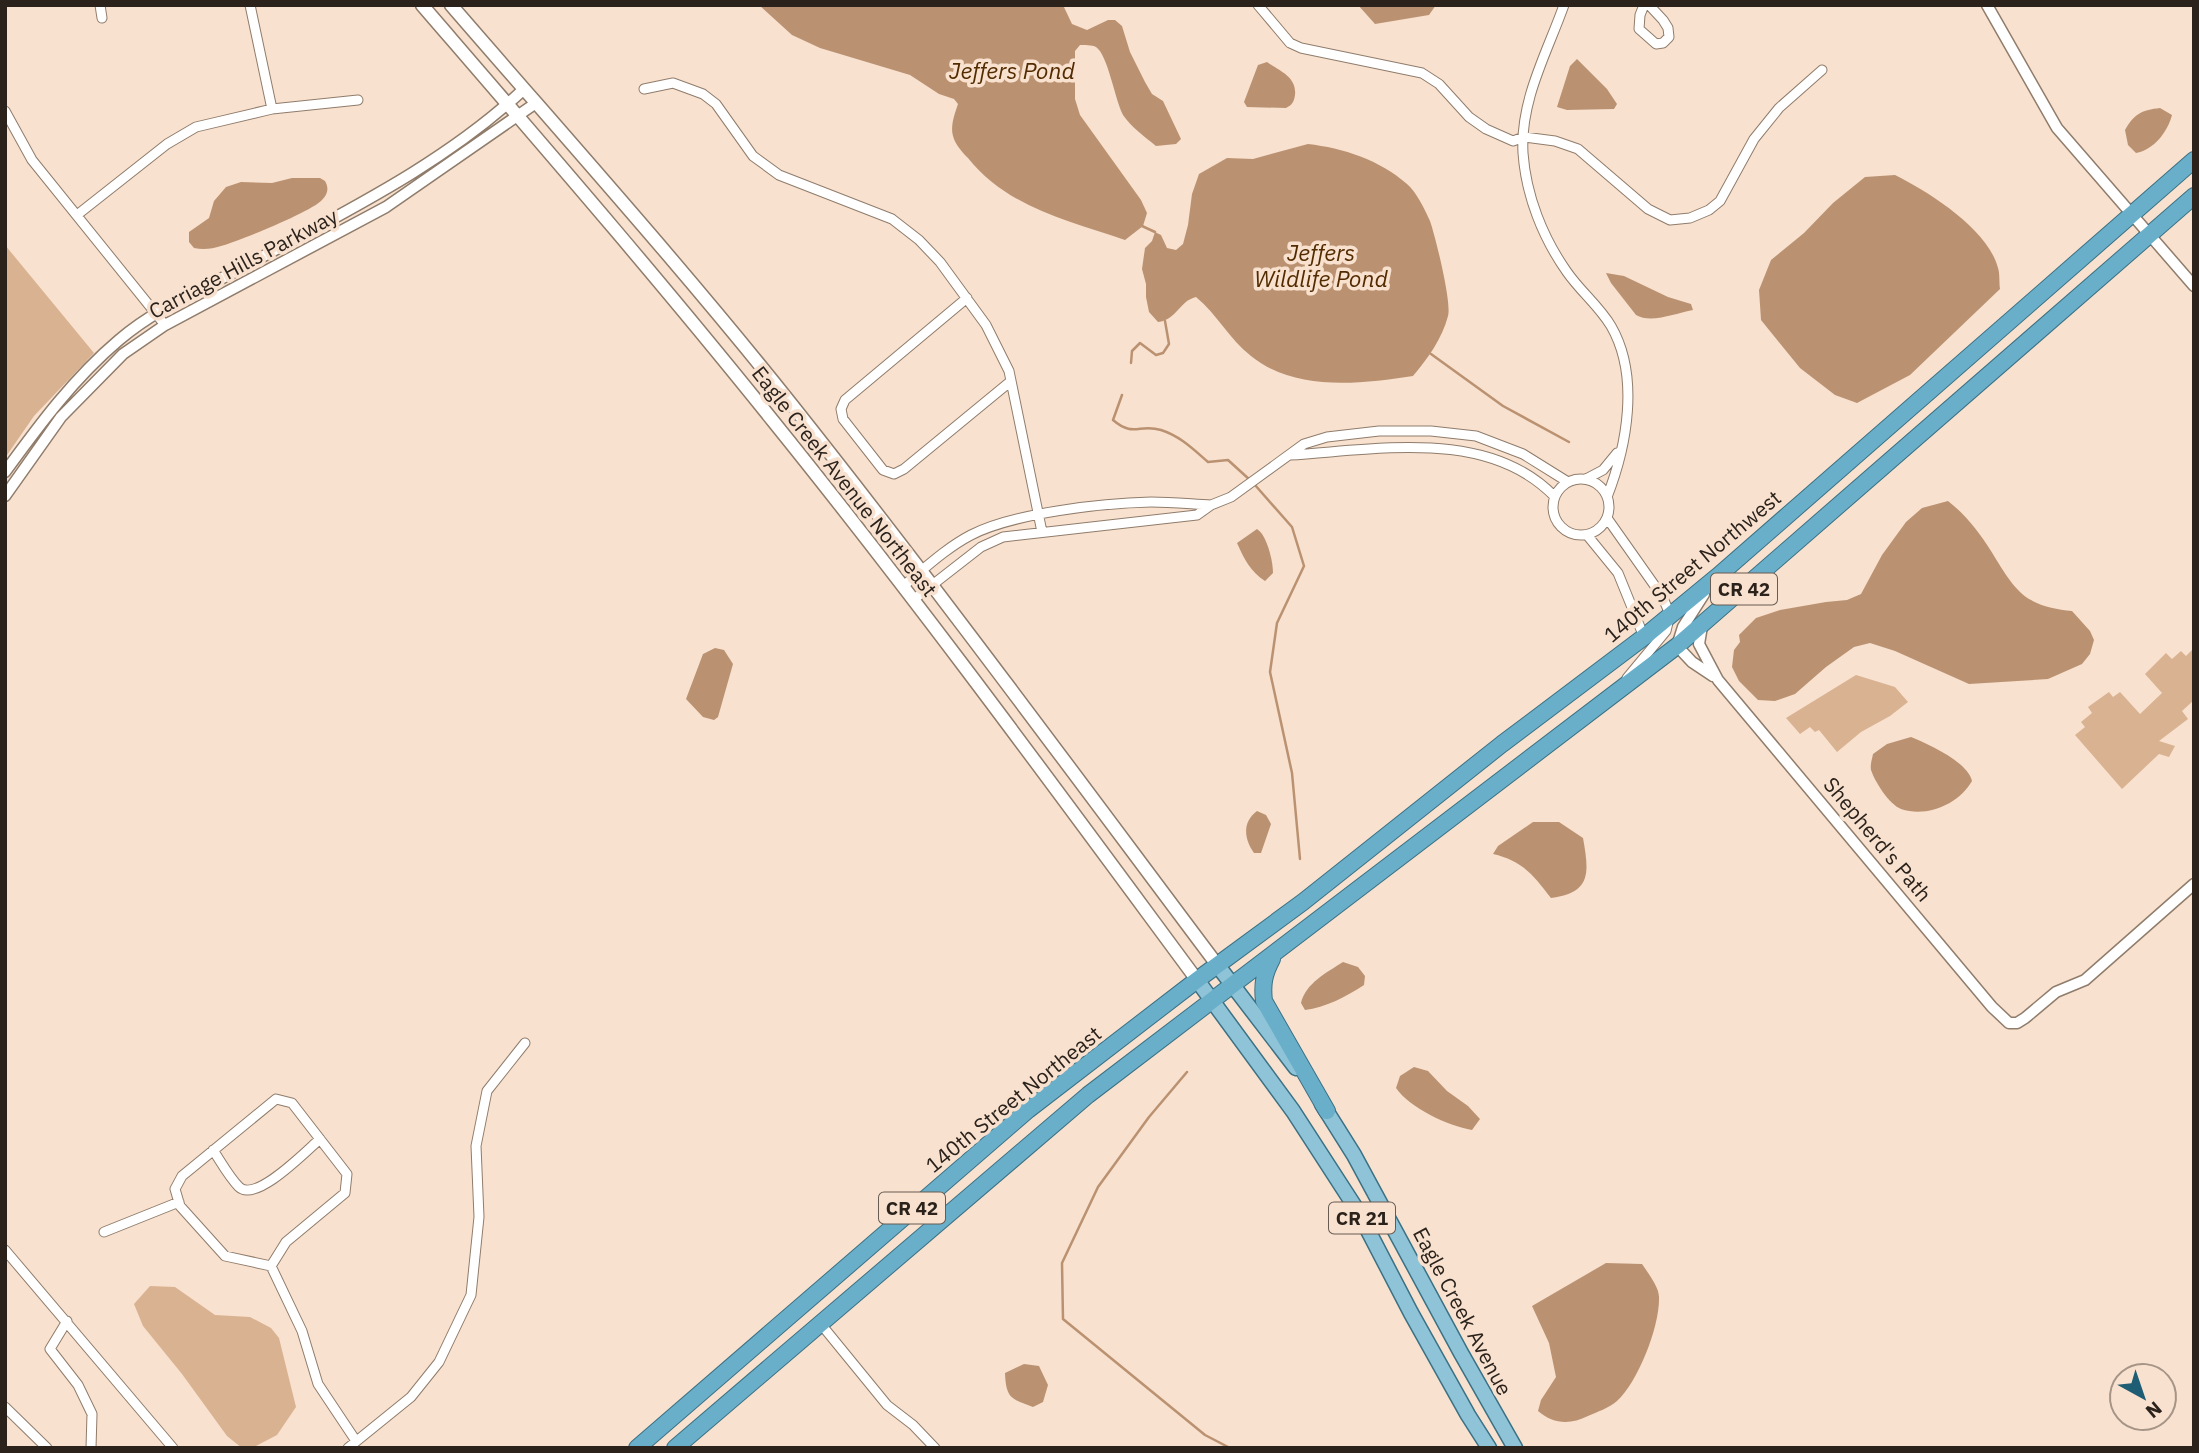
<svg xmlns="http://www.w3.org/2000/svg" width="2199" height="1453" font-family="'IBM Plex Sans',sans-serif">
  <style>
    .green { fill: #d9b291 }
    .water { fill: #ba9271 }
    .lines { fill: none; stroke-linecap: round; stroke-linejoin: round }
    .stream { stroke: #ba9271; stroke-width: 2.5 }
    .minor-casing { stroke: #907c6b; stroke-width: 11 }
    .tertiary-casing { stroke: #907c6b; stroke-width: 13 }
    .secondary-casing { stroke: #907c6b; stroke-width: 15 }
    .primary-casing { stroke: #3b7184; stroke-width: 17 }
    .trunk-casing { stroke: #3b7184; stroke-width: 18 }
    .minor { stroke: #fff; stroke-width: 9 }
    .tertiary { stroke: #fff; stroke-width: 10 }
    .secondary { stroke: #fff; stroke-width: 12 }
    .primary { stroke: #8fc3d7; stroke-width: 14 }
    .trunk { stroke: #6aafca; stroke-width: 16 }
    .labels { text-anchor: middle; dominant-baseline: central; stroke-width: 7; stroke-linejoin: round; paint-order: stroke }
    .shield { fill: #f8e1cf; stroke: #685b51; stroke-width: 2 }
    .shield-label { font-size: 19px; font-weight: bold; fill: #2a221b }
    .street-label { font-size: 21px; fill: #2a221b; stroke: #f8e1cf }
    .water-label { font-size: 23px; font-style: italic; fill: #522b00; stroke: #f8e1cf }
  </style>
  <rect width="100%" height="100%" fill="#f8e1cf"/>
  <path class="green" d="M5 245 94 353 34 416 5 458Z
    M2194 648V700L2182 711 2188 719 2159 741 2175 746 2169 757 2159 754 2122 789 2075 735 2085 727 2081 722 2092 713 2088 707 2109 692 2113 697 2120 692 2140 714 2162 693 2145 674 2166 653 2172 659 2181 651 2186 656Z
    M1856 675 1895 687 1908 702 1890 716 1861 732 1837 752 1819 730 1815 732 1810 727 1800 734 1786 718Z
    M150 1286 175 1287 215 1315 250 1317 271 1328 279 1338 296 1407 277 1435 252 1448H242L227 1436 182 1374 143 1326 134 1304Z"/>
  <path class="water" d="M759 5H1063L1072 24 1087 30 1108 20H1115L1122 26 1130 52 1145 82 1152 94 1163 101 1181 139 1176 144 1156 146C1144 136 1131 127 1123 115 1115 100 1108 55 1096 47 1092 45 1084 45 1080 45L1075 51V99L1080 115 1141 200 1147 213 1143 226 1125 240C1068 221 1007 207 968 158 962 152 955 144 953 136 950 126 955 113 958 104L954 99 939 94 910 75 820 48 792 35Z
    M1358 5H1436L1429 15 1375 24Z
    M1577 59 1607 89 1617 104 1614 109 1567 110 1557 107 1570 66Z
    M1267 62C1280 71 1297 77 1295 95 1294 102 1292 105 1286 108L1247 107 1244 102 1258 65Z
    M2160 108 2172 115C2168 131 2154 150 2136 153L2128 145 2125 130C2134 114 2142 110 2160 108Z
    M1308 144C1343 148 1380 160 1407 184 1416 191 1425 210 1430 221 1435 235 1452 303 1448 316 1442 339 1428 358 1413 376 1360 384 1295 392 1251 356 1229 339 1217 314 1196 297 1179 301 1177 320 1158 322L1149 312 1146 297V284L1142 269 1145 248 1152 241 1155 232 1161 235 1167 248 1176 250 1183 244 1188 225 1192 194 1199 174 1227 158 1253 159Z
    M1895 175C1929 192 1988 229 1998 268 2000 274 1999 282 2000 289L1910 375 1857 403 1835 395 1800 368 1761 320 1759 290 1771 260 1804 233 1833 203 1865 177Z
    M292 178H320L325 181C329 188 328 194 322 200 311 212 239 241 221 246 212 249 203 250 194 248L189 242V232L209 218 214 201 226 187 241 182 272 183Z
    M1606 273 1624 276 1668 297 1691 304 1693 310C1676 313 1651 324 1636 315L1611 283Z
    M1948 501C1966 515 1979 532 1991 551 2001 567 2013 589 2029 599 2043 607 2056 609 2072 611L2090 631 2094 640 2090 654 2082 664 2048 679 1969 684 1895 651 1870 643 1854 647 1826 667 1795 694 1775 701 1758 700 1739 681 1732 667 1734 650 1740 642 1739 635 1756 618 1780 610 1826 602 1847 600 1861 594 1882 555 1906 522 1922 508Z
    M1257 529C1267 535 1273 561 1273 573L1265 581C1251 572 1244 559 1237 543Z
    M715 648 724 650 733 664 718 717 714 720 703 717 686 699 703 654Z
    M1911 737C1928 744 1968 762 1972 781 1959 804 1927 818 1901 809 1889 804 1875 782 1871 770 1870 765 1872 759 1873 754L1887 744Z
    M1257 811 1266 815 1271 824 1261 853H1254C1244 839 1242 822 1257 811Z
    M1533 822H1559L1583 838C1589 872 1592 893 1551 898 1533 875 1523 861 1493 854L1498 846Z
    M1343 962 1358 967 1365 976 1364 985C1347 996 1325 1008 1305 1010L1301 1003C1306 983 1326 973 1343 962Z
    M1414 1067 1428 1071 1447 1091 1468 1106 1480 1119 1472 1130C1448 1126 1410 1108 1396 1088L1400 1076Z
    M1606 1263 1642 1264C1648 1273 1659 1287 1659 1297 1660 1326 1638 1382 1617 1401 1609 1408 1597 1412 1588 1416 1570 1425 1553 1424 1538 1411L1541 1400 1556 1377 1549 1343 1532 1306Z
    M1024 1364 1039 1366 1048 1385 1043 1402 1033 1407C1011 1399 1006 1398 1005 1373Z"/>
  <g class="lines">
    <path class="stream" d="M1142 226 1155 232
      M1431 354 1503 406 1569 442
      M1131 363 1132 351 1140 343 1156 355 1163 353 1169 344 1165 321
      M1122 395 1113 420C1134 438 1139 423 1161 430 1180 436 1193 449 1208 462L1228 460 1250 480
      M1255 485 1292 527 1304 566 1277 623 1270 672 1292 773 1300 859
      M1187 1072 1149 1117 1098 1187 1062 1263 1063 1319 1205 1435 1230 1448"/>
    <g class="minor-casing">
      <path id="minor" d="M100 5 102 18
        M250 5 272 109
        M1258 5 1290 43 1301 48 1422 73 1439 84 1469 117 1486 129 1513 141 1524 137 1555 141 1578 149 1648 209 1670 220 1690 218 1709 210 1720 201 1754 139 1779 108 1822 70
        M1564 5C1547 53 1520 100 1523 153 1526 196 1543 238 1567 272 1581 292 1599 306 1611 326 1640 376 1627 446 1607 497
        M1644 5 1640 15 1639 29 1656 44 1663 43 1669 37 1668 28 1663 20 1649 5
        M644 89 673 83 703 94 716 104 753 156 779 175 892 219 919 240 940 262 986 325 1009 371 1042 532
        M5 111 32 160 165 325
        M77 215 167 144 196 127 272 109 358 100
        M967 298 845 400 841 409 843 419 883 470 894 474 904 469 1011 381
        M1290 455C1376 450 1488 427 1555 497
        M1586 479 1603 470 1617 453
        M1553 507a28 28 0 1 1 56 0a28 28 0 1 1-56 0Z
        M1607 518 1662 596 1670 614 1666 631 1627 678
        M1587 535 1618 573 1644 637
        M902 587C924 569 946 548 971 535 1014 513 1103 503 1151 502 1171 502 1191 504 1211 505
        M913 600 981 547 1003 537 1197 515 1211 505 1231 497 1304 444 1327 437 1379 431H1431L1476 436 1523 454 1568 482
        M276 1099 292 1103 347 1174 345 1193 286 1242 271 1266 225 1256 180 1206 175 1189 182 1176Z
        M213 1150C221 1162 229 1177 239 1187 256 1203 306 1151 320 1139
        M104 1232 179 1202
        M5 1250 173 1448
        M271 1266 302 1331 318 1384 356 1441
        M67 1321 50 1349 78 1385 92 1414 91 1448
        M820 1323 887 1405 913 1425 935 1448
        M5 1407 47 1448
        M348 1448 411 1397 439 1362 471 1295 479 1217 476 1146 487 1091 525 1043"/>
    </g>
    <g class="tertiary-casing">
      <path id="tertiary" d="M1987 5 2057 128 2194 286
        M5 472C40 424 74 378 119 340 154 310 198 291 238 270 336 216 441 167 524 89
        M5 496 61 417 123 354 165 325 386 207 536 103
        M1704 594 1683 627 1677 646 1692 662 1713 676
        M1702 626 1699 644 1718 680 1992 1007 2009 1023H2017L2025 1018 2056 992 2085 980 2194 884"/>
    </g>
    <g class="secondary-casing">
      <path id="secondary" d="M422 5C541 143 660 280 773 421 920 603 1058 792 1197 980
        M451 5C566 138 683 268 792 405 938 589 1077 778 1218 966"/>
    </g>
    <g class="primary-casing">
      <path id="primary" d="M1218 966 1296 1068
        M1197 980 1293 1111 1359 1213 1411 1313 1468 1415 1489 1448
        M1322 1104 1354 1155 1461 1353 1515 1448"/>
    </g>
    <g class="trunk-casing">
      <path id="trunk" d="M1272 959C1264 974 1262 984 1264 1001L1327 1111
        M637 1448 1028 1110 1197 980 1303 902 1502 744 1644 637 1718 576 2194 160
        M675 1448 1088 1095 1677 646 2194 196"/>
    </g>
    <use href="#minor" class="minor"/>
    <use href="#tertiary" class="tertiary"/>
    <use href="#secondary" class="secondary"/>
    <use href="#primary" class="primary"/>
    <use href="#trunk" class="trunk"/>
  </g>
  <g class="labels">
    <g class="shield">
      <rect x="1711" y="573.5" width="66" height="31" rx="5"/>
      <rect x="879" y="1192.5" width="66" height="31" rx="5"/>
      <rect x="1329" y="1202.5" width="66" height="31" rx="5"/>
    </g>
    <g class="shield-label">
      <text x="1744" y="589">CR 42</text>
      <text x="912" y="1208">CR 42</text>
      <text x="1362" y="1218">CR 21</text>
    </g>
    <g class="street-label">
      <text transform="translate(243 263) rotate(-28)">Carriage Hills Parkway</text>
      <text transform="translate(845 481) rotate(52)">Eagle Creek Avenue Northeast</text>
      <text transform="translate(1692 566) rotate(-40)">140th Street Northwest</text>
      <text transform="translate(1878 839) rotate(50)">Shepherd's Path</text>
      <text transform="translate(1013 1099) rotate(-39)">140th Street Northeast</text>
      <text transform="translate(1463 1311) rotate(62)">Eagle Creek Avenue</text>
    </g>
    <g class="water-label">
      <text x="1012" y="70">Jeffers Pond</text>
      <text x="1321" y="252">Jeffers<tspan x="1321" dy="26">Wildlife Pond</tspan></text>
    </g>
  </g>
  <rect width="2199" height="1453" fill="none" stroke="#2a221b" stroke-width="14"/>
  <g transform="translate(2143 1397) rotate(140)"><circle r="33" fill="#f8e1cf" stroke="#a69587" stroke-width="2"/>
  <path d="M0-5L12 26L0 18L-12 26Z" fill="#1f5d74"/>
  <text y="-10" font-size="19" font-weight="bold" text-anchor="middle" fill="#2a221b">N</text>
  </g>
</svg>
